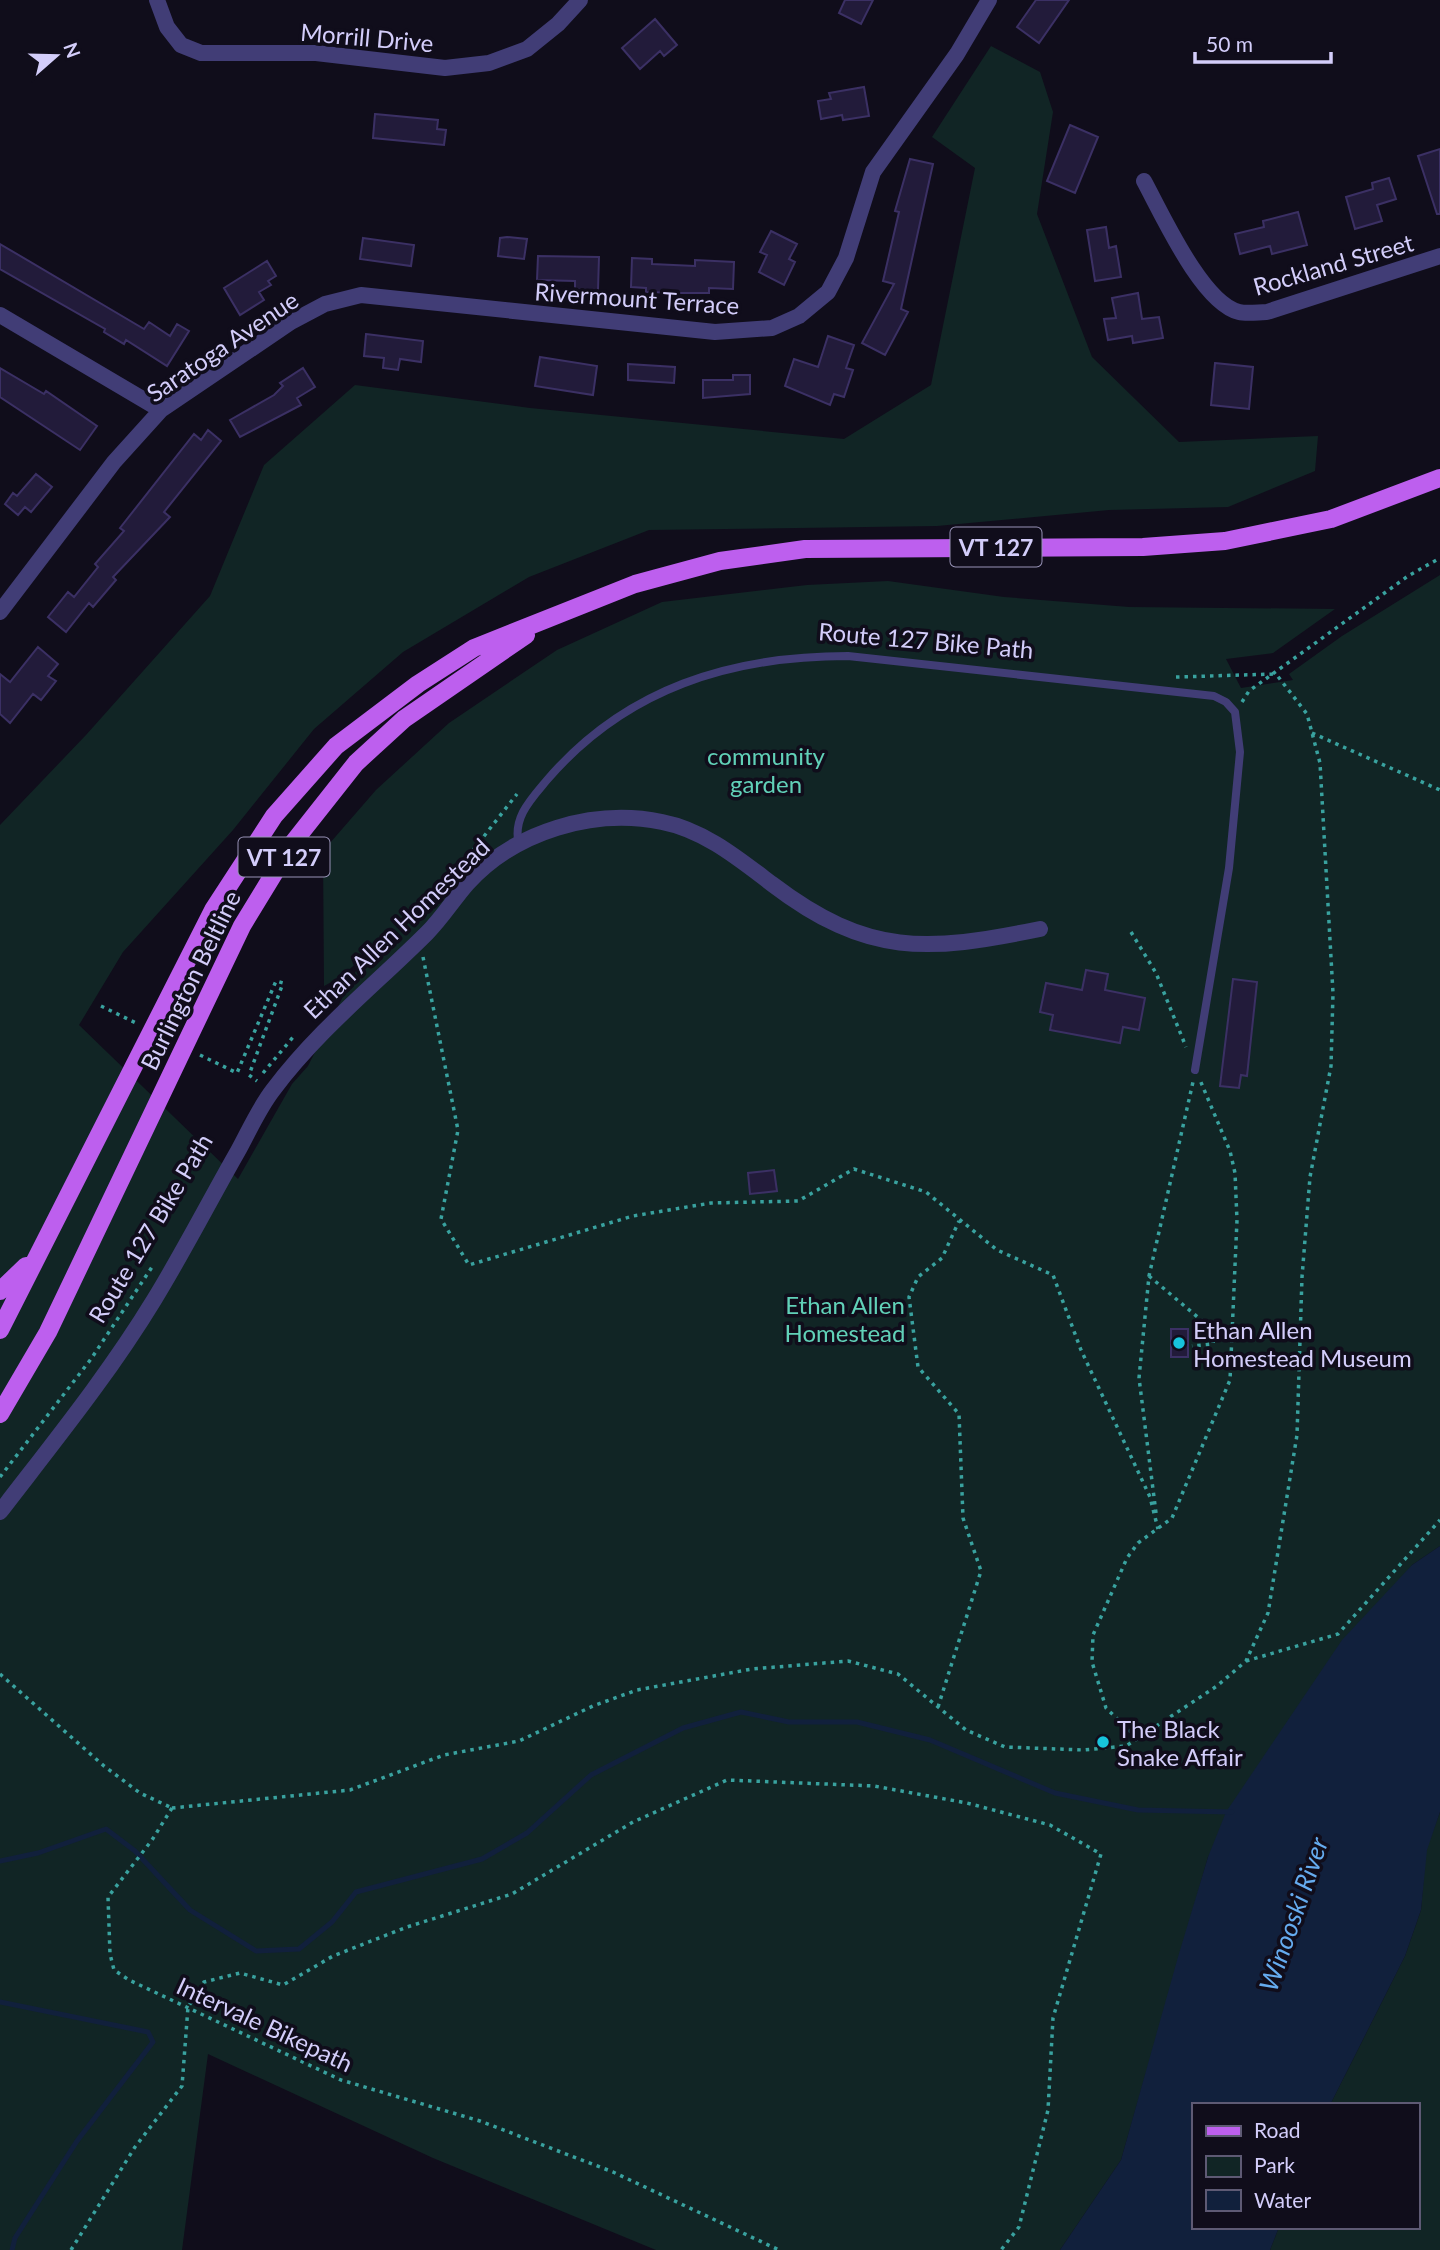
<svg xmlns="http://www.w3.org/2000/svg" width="1440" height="2250" font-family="Lato,sans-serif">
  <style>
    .green { fill: #112525 }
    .water { fill: #11203c }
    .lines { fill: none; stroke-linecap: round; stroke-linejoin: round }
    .stream { stroke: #11203c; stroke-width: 5 }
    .building { fill: #221b3a; stroke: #3b3064; stroke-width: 2 }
    .path { stroke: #39a29f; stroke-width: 3.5; stroke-dasharray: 3.5 5; stroke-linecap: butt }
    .lane { stroke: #413d76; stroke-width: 8 }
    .street { stroke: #413d76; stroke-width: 16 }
    .primary { stroke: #bd5fee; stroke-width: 18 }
    .poi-dot { fill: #17c3dc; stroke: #100d1b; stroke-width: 2.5 }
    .labels { text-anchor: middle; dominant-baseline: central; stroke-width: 7; stroke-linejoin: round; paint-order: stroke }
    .shield { fill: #100d1b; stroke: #9893b7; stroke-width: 2 }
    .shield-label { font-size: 23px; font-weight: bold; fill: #d3cdfa }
    .street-label { font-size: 24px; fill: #d3cdfa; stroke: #100d1b }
    .park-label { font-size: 24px; fill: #61d1b8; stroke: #100d1b }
    .poi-label { font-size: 24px; fill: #d3cdfa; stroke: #100d1b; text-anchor: start }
    .water-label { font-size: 26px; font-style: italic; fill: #65abef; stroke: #100d1b }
  </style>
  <rect width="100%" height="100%" fill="#100d1b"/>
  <path class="green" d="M991 46 1040 72 1053 112 1037 214 1092 357 1179 442 1318 436 1315 471 1228 507 1109 510 937 526 649 530 529 577 403 652 314 729 233 830 123 952 79 1025 238 1179 292 1084 308 1066 363 957 341 977 324 986 323 851 376 790 449 723 557 650 662 602 807 585 888 581 1004 597 1129 607 1335 609 1273 653 1226 659 1241 688 1293 680 1289 674 1342 636 1440 575V1546L1412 1565 1208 1857 1121 2160 1060 2250H656L433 2158 208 2054 182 2250H0V825L86 735 210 596 264 465 355 385 530 408 844 439 931 385 975 168 932 137Z
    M1440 1812V2250H1270L1279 2227H1417V2105H1330L1405 1956 1421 1910 1426 1850Z"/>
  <path class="water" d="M1440 1546V1812L1427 1850 1421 1910 1405 1956 1330 2105H1193V2227H1279L1270 2250H1060L1121 2160 1178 1957 1208 1857 1226 1812 1342 1640 1412 1565Z"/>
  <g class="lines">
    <path class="stream" d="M0 1861 38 1853 106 1829 135 1851 190 1910 256 1951 299 1949 332 1922 356 1892 482 1859 527 1833 591 1775 683 1728 741 1712 789 1722H857L930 1740 1055 1793 1138 1810 1232 1812
      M0 2002 148 2032 153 2042 77 2141 15 2238 12 2250"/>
  </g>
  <path class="building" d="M845 0H873L861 24 839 13Z
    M1036 0H1069L1039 43 1017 27Z
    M655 19 677 45 664 56 660 51 640 69 622 48Z
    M864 87 869 116 843 120 842 115 821 119 818 101 831 99 829 93Z
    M375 114 438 120 437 129 446 130 444 145 373 138Z
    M1070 125 1098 137 1075 193 1047 181Z
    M1440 149V214H1437L1418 156Z
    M910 159 933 164 901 309 908 312 885 355 862 343 894 284 883 281 899 212 895 211Z
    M1389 178 1396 199 1377 205 1382 221 1355 229 1346 197 1373 189 1372 183Z
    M1298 212 1307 245 1272 254 1270 246 1240 254 1235 234 1264 227 1263 221Z
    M1106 227 1109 248 1116 246 1121 277 1095 281 1087 230Z
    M771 231 797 244 789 259 795 262 784 285 759 272 767 255 760 252Z
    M507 237 527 239 524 259 498 256 500 238Z
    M363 238 414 245 411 266 360 259Z
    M0 244 144 329 149 322 170 336 177 324 189 331 167 366 126 340 124 344 104 332 105 329 0 269Z
    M538 256 599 257 598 290 575 289V281L537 280Z
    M632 258 652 259V264L695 266V260L734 262 733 289 709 288V293H680L646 292V288L631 287Z
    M267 261 276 276 268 281 271 285 259 292 264 300 240 315 224 288Z
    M1138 293 1142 319 1159 317 1163 338 1133 343 1132 336 1108 340 1104 319 1116 318 1112 298Z
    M366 334 423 341 421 362 400 359 398 370 383 368 384 358 364 356Z
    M828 336 854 345 846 368 853 370 844 397 834 394 830 405 785 386 794 359 818 367Z
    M540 357 597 366 593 395 535 386Z
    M1215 363 1253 367 1249 409 1211 405Z
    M628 364 675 367 674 383 628 380Z
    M0 368 44 394 46 391 97 426 80 450 0 397Z
    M303 368 315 387 297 398 301 405 240 437 230 420 274 395 283 386 280 383Z
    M733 375H750V394L703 398V380H733Z
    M208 430 221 441 164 512 170 517 113 577 116 580 93 607 89 603 66 632 48 617 68 592 74 597 98 567 95 564 124 531 120 528 194 434 201 440Z
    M36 474 52 487 31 512 25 507 18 515 5 504 13 493 17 496Z
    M38 647 58 664 48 676 56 681 41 700 33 694 10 723 0 714V674L10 682Z
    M1086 970 1108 974 1105 990 1145 998 1139 1030 1123 1027 1120 1043 1050 1030 1053 1015 1040 1012 1046 983 1082 990Z
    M1233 979 1257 982 1247 1076 1241 1075 1239 1088 1220 1086Z
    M774 1170 777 1191 750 1194 748 1173Z
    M1171 1329H1188V1357H1171Z"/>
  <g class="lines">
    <path class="path" d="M1176 677 1276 674
      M1242 702 1249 691 1408 576 1440 558
      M1312 733 1440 790
      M463 863 517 794
      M1131 932 1156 973 1186 1047
      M423 957 458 1130 441 1219 469 1265 633 1216 711 1203 798 1201 854 1169 926 1192 997 1250 1053 1275 1081 1350 1150 1497 1158 1529
      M101 1006 136 1023
      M200 1055 237 1073 276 981 283 983 249 1075 257 1081
      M263 1073 294 1036
      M1149 1276 1214 1331 1213 1344 1192 1346
      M0 1477 91 1359 152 1267
      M1156 1513 1139 1378 1149 1276 1193 1082
      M1246 1661 1338 1634 1440 1520
      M0 1674 104 1766 140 1793 172 1808
      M938 1707 981 1571 963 1518 959 1414 918 1367 909 1297 918 1277 942 1258 959 1221
      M1137 1738 1106 1708 1092 1662 1093 1635 1127 1558 1138 1543 1172 1518 1230 1380 1237 1220 1235 1173 1230 1151 1200 1080
      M172 1808 350 1790 444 1755 519 1741 593 1706 637 1690 752 1669 848 1661 898 1674 966 1730 1005 1747 1084 1750 1126 1746 1217 1686 1246 1661 1268 1613 1297 1435 1302 1277 1310 1177 1331 1066 1333 993 1320 763 1307 714 1276 674
      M172 1808 152 1840 108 1897 110 1954 114 1970 129 1980 341 2080 480 2121 613 2172 779 2250
      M71 2250 135 2147 182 2086 188 2007 204 1982 240 1973 283 1985 333 1956 407 1927 512 1894 633 1822 727 1780 874 1786 967 1803 1050 1825 1101 1854 1053 2018 1048 2110 1019 2227 1001 2250"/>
    <path class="lane" d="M519 845C512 818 531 799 547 780 626 688 731 656 848 656L1214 696 1226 702 1235 712 1240 752 1229 868 1195 1070"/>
    <path class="street" d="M157 0 167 27 181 45 201 53H316L445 68 489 63 527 49 558 24 580 0
      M1144 181C1162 214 1202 303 1239 312 1247 314 1259 312 1267 312L1440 256
      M0 315 161 410
      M0 612 114 462 161 410 291 322 325 304 361 295 715 332 772 328 799 316 828 292 846 258 873 172 957 54 989 0
      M0 1512C53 1443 109 1374 154 1300 184 1251 210 1200 238 1151 249 1131 259 1108 273 1090 318 1030 375 985 427 933 442 918 453 900 467 884 515 831 594 808 662 822 704 830 739 859 772 884 868 957 927 952 1040 929"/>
    <path class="primary" d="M0 1291 26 1266
      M0 1330 213 910 274 816 336 746 418 684 474 648 635 584 720 561 805 549 1143 547 1225 541 1331 519 1440 478
      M0 1414 48 1332 242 926 292 844 356 763 404 719 526 635"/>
  </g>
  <g class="poi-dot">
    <circle cx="1179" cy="1343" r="7"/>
    <circle cx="1103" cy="1742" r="7"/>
  </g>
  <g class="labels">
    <g class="shield">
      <rect x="950.5" y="527.5" width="91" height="39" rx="5"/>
      <rect x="238.5" y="837.5" width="91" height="39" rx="5"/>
    </g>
    <g class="shield-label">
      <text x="996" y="547">VT 127</text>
      <text x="284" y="857">VT 127</text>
    </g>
    <g class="street-label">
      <text transform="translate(367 37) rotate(5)">Morrill Drive</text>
      <text transform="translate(1333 264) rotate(-16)">Rockland Street</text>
      <text transform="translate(637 298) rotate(4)">Rivermount Terrace</text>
      <text transform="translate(222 346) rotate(-34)">Saratoga Avenue</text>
      <text transform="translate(926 640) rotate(5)">Route 127 Bike Path</text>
      <text transform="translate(396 928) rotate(-44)">Ethan Allen Homestead</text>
      <text transform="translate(190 980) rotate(-64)">Burlington Beltline</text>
      <text transform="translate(150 1228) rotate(-59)">Route 127 Bike Path</text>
      <text transform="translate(265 2024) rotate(25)">Intervale Bikepath</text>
    </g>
    <g class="park-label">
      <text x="766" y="755">community<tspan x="766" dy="28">garden</tspan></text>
      <text x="845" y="1304">Ethan Allen<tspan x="845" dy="28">Homestead</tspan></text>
    </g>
    <g class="poi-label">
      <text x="1193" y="1329">Ethan Allen<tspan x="1193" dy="28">Homestead Museum</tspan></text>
      <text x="1117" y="1728">The Black<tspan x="1117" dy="28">Snake Affair</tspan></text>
    </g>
    <g class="water-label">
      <text transform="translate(1293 1914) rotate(-71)">Winooski River</text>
    </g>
  </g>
  <rect x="1192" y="2103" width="228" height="126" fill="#100d1b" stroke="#5e5a74" stroke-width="2"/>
  <rect x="1206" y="2126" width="35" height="10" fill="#bd5fee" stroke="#5e5a74" stroke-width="2"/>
  <text x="1254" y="2138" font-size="21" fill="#d3cdfa">Road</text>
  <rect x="1206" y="2156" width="35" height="21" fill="#112525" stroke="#5e5a74" stroke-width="2"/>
  <text x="1254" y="2173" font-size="21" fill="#d3cdfa">Park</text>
  <rect x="1206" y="2190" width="35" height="21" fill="#11203c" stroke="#5e5a74" stroke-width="2"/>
  <text x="1254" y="2208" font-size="21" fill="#d3cdfa">Water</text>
  <g transform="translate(56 56) rotate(70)" stroke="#100d1b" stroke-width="5" paint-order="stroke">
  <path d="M0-5L12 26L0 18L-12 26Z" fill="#d3cdfa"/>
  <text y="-10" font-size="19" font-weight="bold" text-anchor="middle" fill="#d3cdfa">N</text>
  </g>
  <path d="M1195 52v10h136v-10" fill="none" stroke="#d3cdfa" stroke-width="3.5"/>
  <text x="1206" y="52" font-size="21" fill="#d3cdfa" stroke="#100d1b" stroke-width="5" paint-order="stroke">50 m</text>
</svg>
